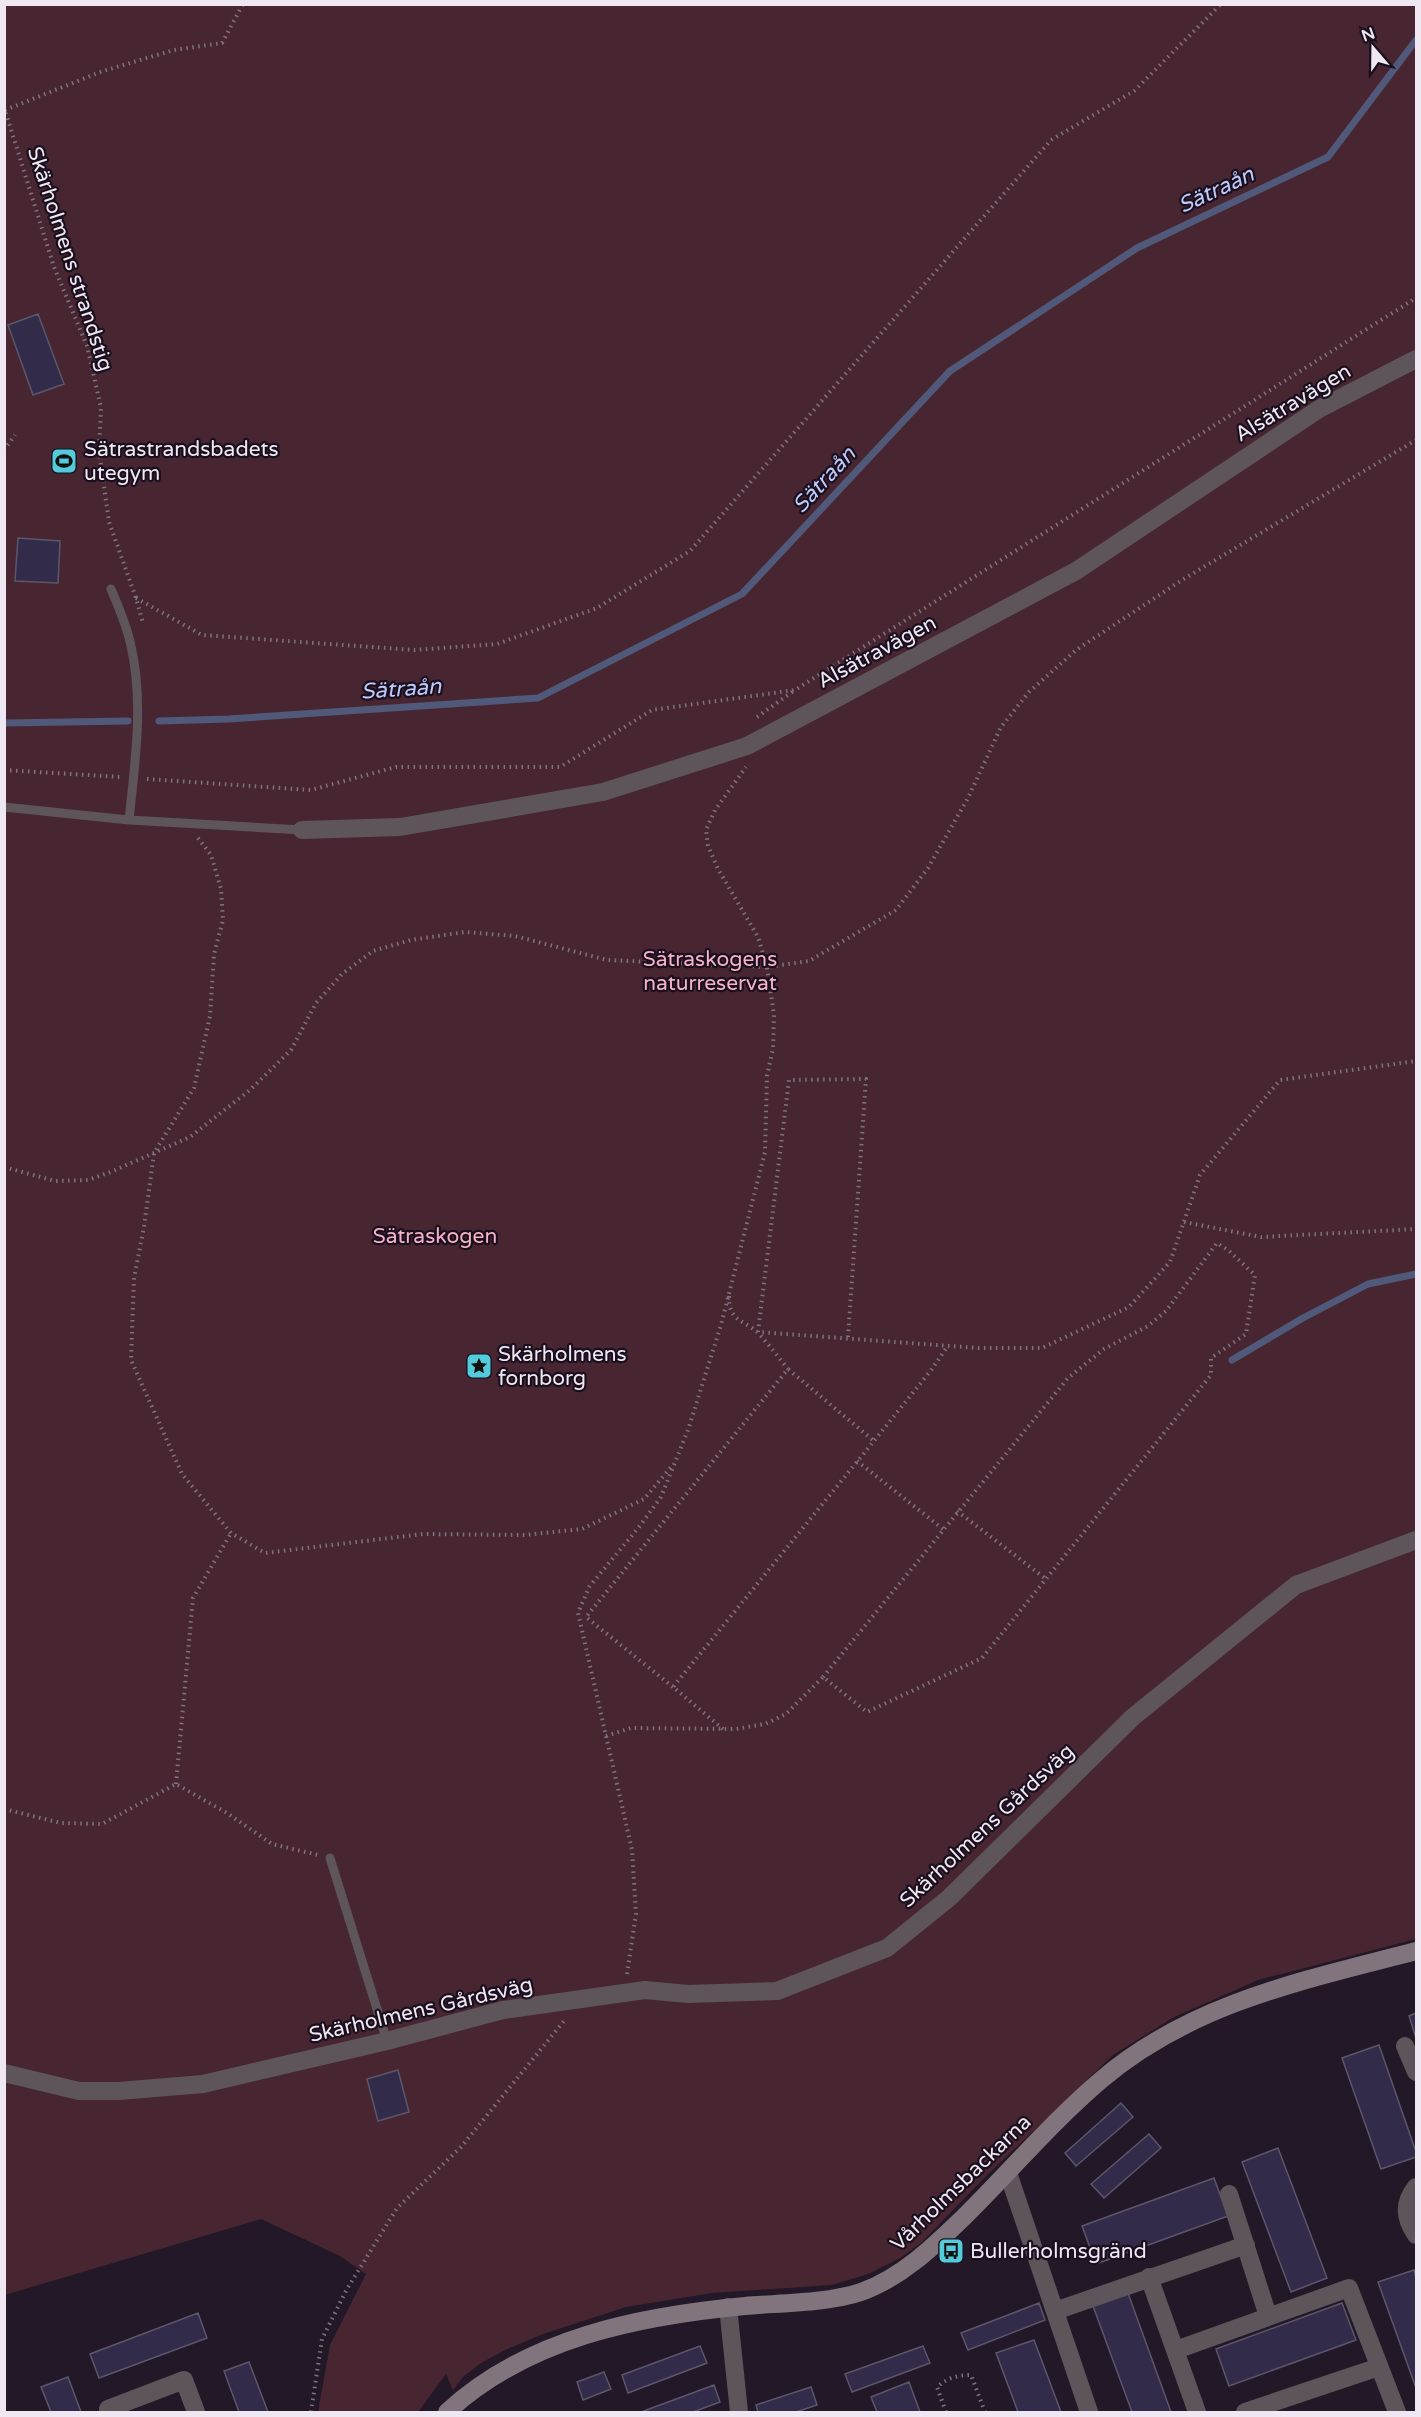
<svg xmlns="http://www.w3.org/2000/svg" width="1421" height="2417" font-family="'Varela Round',sans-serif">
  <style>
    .green { fill: #482631 }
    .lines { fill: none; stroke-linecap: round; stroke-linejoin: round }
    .stream { stroke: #505979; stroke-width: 7 }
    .building { fill: #322b49; stroke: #5b576a; stroke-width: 1.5 }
    .path { stroke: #7e7481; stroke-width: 4; stroke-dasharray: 1.5 4.5; stroke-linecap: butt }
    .lane { stroke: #5d555a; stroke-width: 9 }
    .street { stroke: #5d555a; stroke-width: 18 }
    .secondary { stroke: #81747d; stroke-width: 18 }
    .labels { text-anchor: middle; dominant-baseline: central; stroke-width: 4.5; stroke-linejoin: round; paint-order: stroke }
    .street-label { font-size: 21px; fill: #efe8f2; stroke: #1a0f1e }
    .poi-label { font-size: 21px; fill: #efe8f2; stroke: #1a0f1e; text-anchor: start }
    .park-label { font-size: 21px; fill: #f5b1c5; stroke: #1a0f1e }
    .water-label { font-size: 22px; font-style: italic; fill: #bdcaf9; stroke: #1a0f1e }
  </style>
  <rect width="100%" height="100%" fill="#231827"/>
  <path class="green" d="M5 5H1416V1939L1258 1980 1174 2017 1113 2055 987 2175 921 2243 900 2258 868 2274 832 2285 712 2293 626 2307 543 2334 505 2350 481 2363 463 2377 453 2390 446 2374 418 2412H318L330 2345 366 2274 340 2256 261 2219 5 2295Z"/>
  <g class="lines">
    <path class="stream" d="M159 721 229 719 538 698 742 594 950 371 1137 248 1328 157 1416 40
      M4 723 128 721
      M1232 1360 1303 1318 1368 1284 1416 1274"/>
  </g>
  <path class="building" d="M38 314 64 384 33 395 8 325Z
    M18 538 60 541 58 583 15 581Z
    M1416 2013V2038L1409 2016Z
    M1379 2045 1416 2152V2157L1381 2169 1342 2058Z
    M398 2070 409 2112 378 2121 367 2079Z
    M1121 2103 1133 2117 1076 2166 1065 2153Z
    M1149 2134 1161 2148 1104 2198 1091 2184Z
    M1278 2148 1327 2278 1291 2292 1242 2162Z
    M1214 2178 1228 2216 1096 2264 1082 2226Z
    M1414 2270 1416 2278V2388L1378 2282Z
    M1128 2293 1171 2412H1132L1093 2306Z
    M1039 2303 1045 2320 968 2350 961 2333Z
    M1342 2303 1356 2340 1229 2386 1216 2349Z
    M198 2313 207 2338 99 2378 90 2354Z
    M1034 2340 1061 2412H1018L996 2353Z
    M700 2346 707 2363 628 2393 622 2375Z
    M923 2346 930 2363 852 2392 845 2374Z
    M249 2362 268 2412H239L224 2371Z
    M604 2372 611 2389 583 2400 577 2382Z
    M68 2377 81 2412H51L41 2387Z
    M909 2382 920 2412H877L871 2397Z
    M714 2385 720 2402 693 2412H641Z
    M811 2387 817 2405 796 2412H758L756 2405Z"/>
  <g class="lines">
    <path class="path" d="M4 107 54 267 87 346 101 408 99 451 109 522 136 598 143 623
      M5 110 103 71 174 50 222 43 243 4
      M4 450 15 435
      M136 598 202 635 414 650 497 644 597 608 690 551 1051 140 1134 91 1221 4
      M757 717 795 690
      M4 770 121 777
      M147 779 311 790 396 767H560L652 710 795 690 1416 298
      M198 838 211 855 221 889 223 920 214 954 210 1016 194 1088 154 1153 144 1227 134 1278 131 1360 182 1474 231 1533 265 1553 423 1534 525 1535 582 1529 644 1499 671 1467
      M4 1167 55 1181 88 1180 113 1171 190 1137 250 1090 291 1050 316 1003 342 974 373 951 411 940 465 932 515 936 607 960 767 967 809 961 896 910 928 868 968 798 1001 727 1029 692 1076 650 1182 580 1416 440
      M1184 1222 1261 1237 1416 1229
      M729 1296C728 1323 747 1320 760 1335 770 1346 779 1358 788 1369
      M848 1337 866 1079 789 1080 758 1332 978 1348H1042L1129 1307 1170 1262 1200 1175 1280 1080 1416 1061
      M857 1461 943 1529
      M957 1511 1046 1579
      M673 1687 586 1617 788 1369 874 1441
      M723 1729 673 1687 874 1441 932 1369 947 1347
      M606 1736 631 1728 736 1729 765 1724 786 1714 823 1677 867 1712 982 1658 1211 1375V1358L1246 1334 1255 1275 1228 1250 1217 1243 1166 1311 1148 1326 1104 1349 1068 1378 823 1677
      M176 1784 193 1598 231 1533
      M4 1809 61 1823 102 1824 176 1784 227 1813 272 1844 318 1855
      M627 1974 636 1914 632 1850 578 1613 589 1587 639 1527 661 1497 688 1430 721 1325 765 1152 767 1076 773 1048 774 1015 767 967 758 937 718 869 708 846 706 830 715 810 746 767
      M311 2412 322 2339 347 2289 397 2208 461 2147 564 2021
      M946 2412 937 2387C947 2378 958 2375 971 2375L985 2412"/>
    <path class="lane" d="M111 589C119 608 127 626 131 646 144 703 135 762 129 820
      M4 807 129 820 302 830
      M330 1858 387 2041"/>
    <path class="street" d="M302 830 400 827 603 792 747 746 1076 571 1319 409 1416 359
      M1405 2046 1416 2072
      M4 2073 79 2091H119L203 2084 387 2041 503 2010 645 1990 688 1994 777 1991 887 1948 949 1898 1133 1717 1296 1585 1416 1540
      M1008 2173 1089 2412
      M1416 2187C1403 2203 1404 2218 1416 2235
      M1229 2194 1268 2316
      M1149 2277 1197 2412
      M728 2307 739 2412
      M1055 2311 1246 2245
      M1176 2350 1349 2288 1397 2412
      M109 2412 108 2409 184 2380 196 2412
      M1245 2412 1379 2367"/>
    <path class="secondary" d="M447 2412C527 2338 639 2316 745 2306 779 2303 829 2303 861 2292 903 2277 936 2244 967 2214 1012 2169 1053 2121 1101 2080 1191 2003 1305 1980 1416 1951"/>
  </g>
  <defs>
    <g id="stadium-square" transform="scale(1.35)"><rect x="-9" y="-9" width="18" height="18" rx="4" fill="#53cbda" stroke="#1a0f1e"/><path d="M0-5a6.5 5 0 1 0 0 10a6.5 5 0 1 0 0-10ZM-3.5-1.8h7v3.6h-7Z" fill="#111"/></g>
    <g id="sight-square" transform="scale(1.35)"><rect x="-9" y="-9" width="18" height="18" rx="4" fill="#53cbda" stroke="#1a0f1e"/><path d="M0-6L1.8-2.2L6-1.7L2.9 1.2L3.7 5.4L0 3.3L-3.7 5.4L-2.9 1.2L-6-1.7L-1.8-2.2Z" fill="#111"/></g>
    <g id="bus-square" transform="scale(1.35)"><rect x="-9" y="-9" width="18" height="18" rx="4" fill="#53cbda" stroke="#1a0f1e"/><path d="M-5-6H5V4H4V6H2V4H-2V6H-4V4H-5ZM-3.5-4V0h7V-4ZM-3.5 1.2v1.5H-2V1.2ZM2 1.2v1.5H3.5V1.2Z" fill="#111"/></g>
  </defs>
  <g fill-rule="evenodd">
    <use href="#stadium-square" x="64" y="461"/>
    <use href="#sight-square" x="479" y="1366"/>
    <use href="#bus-square" x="951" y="2251"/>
  </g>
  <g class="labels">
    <g class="street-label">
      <text transform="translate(70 259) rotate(72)">Skärholmens strandstig</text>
      <text transform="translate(1293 403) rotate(-31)">Alsätravägen</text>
      <text transform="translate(877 652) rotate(-28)">Alsätravägen</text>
      <text transform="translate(987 1826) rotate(-43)">Skärholmens Gårdsväg</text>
      <text transform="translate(421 2010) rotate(-13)">Skärholmens Gårdsväg</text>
      <text transform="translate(961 2183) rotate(-44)">Vårholmsbackarna</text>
    </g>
    <g class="poi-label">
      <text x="84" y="449">Sätrastrandsbadets<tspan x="84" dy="24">utegym</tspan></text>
      <text x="498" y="1354">Skärholmens<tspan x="498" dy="24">fornborg</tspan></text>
      <text x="970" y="2251">Bullerholmsgränd</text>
    </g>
    <g class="park-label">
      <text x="710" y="959">Sätraskogens<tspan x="710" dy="24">naturreservat</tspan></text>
      <text x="435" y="1236">Sätraskogen</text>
    </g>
    <g class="water-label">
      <text transform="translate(1216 190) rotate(-25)">Sätraån</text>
      <text transform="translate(824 480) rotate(-47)">Sätraån</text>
      <text transform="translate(401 689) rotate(-4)">Sätraån</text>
    </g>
  </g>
  <rect width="1421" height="2417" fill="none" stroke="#efe8f2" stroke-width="12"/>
  <g transform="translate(1373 48) rotate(340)" stroke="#1a0f1e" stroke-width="4.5" paint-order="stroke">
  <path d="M0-4.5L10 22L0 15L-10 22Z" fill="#efe8f2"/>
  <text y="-9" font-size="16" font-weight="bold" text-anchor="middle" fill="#efe8f2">N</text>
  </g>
</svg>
